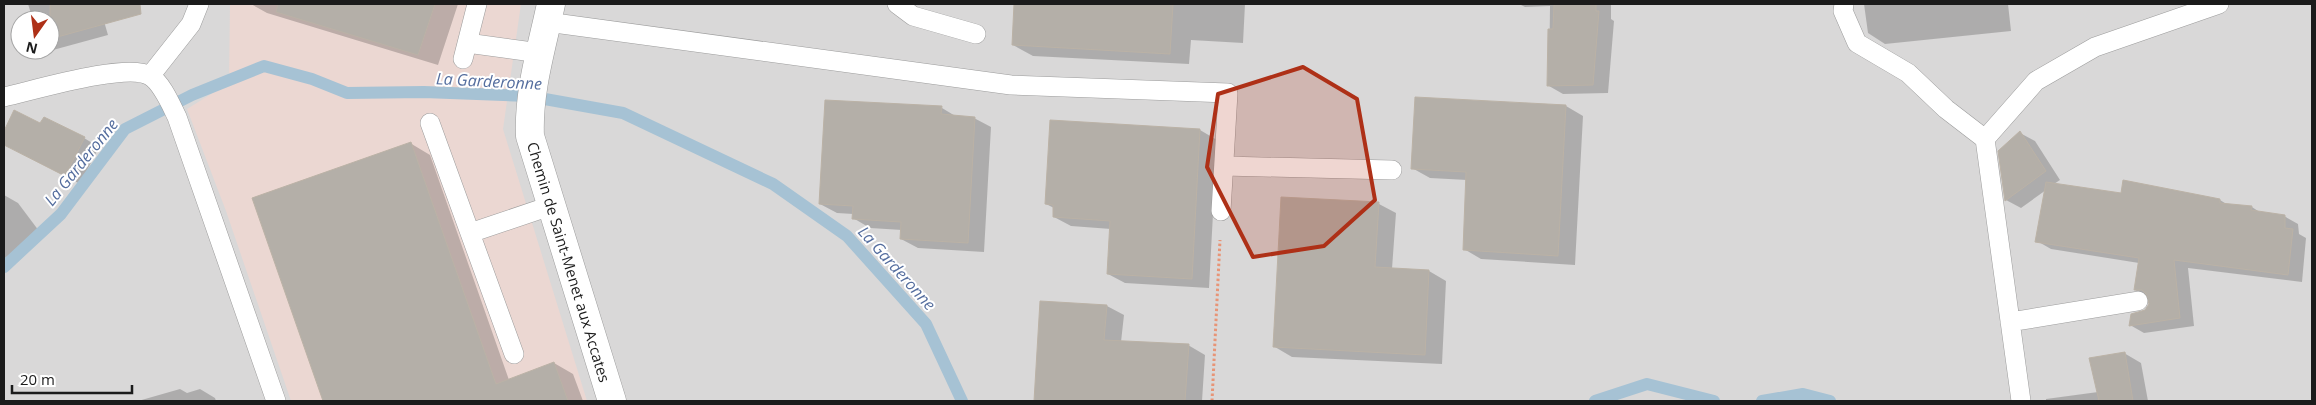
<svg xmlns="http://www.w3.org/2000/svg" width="2316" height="405" font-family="'Open Sans',sans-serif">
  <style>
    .residential { fill: #d9d8d8; fill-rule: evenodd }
    .commercial { fill: #ebd7d2 }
    .shadow { fill: #0003 }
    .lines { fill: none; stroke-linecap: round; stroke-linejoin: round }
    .stream { stroke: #a6c2d4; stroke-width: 12 }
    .building { fill: #b4afa8; stroke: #bbb2a6 }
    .lane-casing { stroke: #9c9c9c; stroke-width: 20 }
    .street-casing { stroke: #9c9c9c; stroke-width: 29 }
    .path { stroke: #e89476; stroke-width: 3; stroke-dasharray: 2.5 2.5; stroke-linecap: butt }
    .lane { stroke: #fff; stroke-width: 19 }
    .street { stroke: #fff; stroke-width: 28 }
    .marked { fill: #ae3017; fill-opacity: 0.2; stroke: #ae3017; stroke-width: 4; stroke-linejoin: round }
    .labels { text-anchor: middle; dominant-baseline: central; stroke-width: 4; stroke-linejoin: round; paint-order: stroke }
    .street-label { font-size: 15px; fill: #1b1b1b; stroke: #fff }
    .water-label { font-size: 16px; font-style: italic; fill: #546d9e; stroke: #fff }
  </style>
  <rect width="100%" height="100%" fill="#ebe9e1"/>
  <path class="residential" d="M4 4H2312V401H4ZM20 20H50V50H20Z"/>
  <path class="commercial" d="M230 4H521L503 129 587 401H291L226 211 187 109 229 83Z"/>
  <path class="shadow" d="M28 4H99L108 35 53 50 50 48V20H33Z
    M251 4H458L438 65 267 13Z
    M1015 4H1245L1243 43 1191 40 1189 64 1033 56 1013 45Z
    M1519 4H1611V19L1614 21 1608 93 1563 94 1549 86 1550 6 1525 7Z
    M1864 4H2008L2011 31 1885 44 1868 33Z
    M1566 106 1583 116 1575 265 1481 259 1464 249 1467 180 1430 178 1412 168Z
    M942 108 957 117 974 118 991 127 984 252 918 248 901 239 902 230 870 228 853 218V214L837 213 820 204Z
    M15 111 41 125 84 138 99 147 80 184 4 144V134Z
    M1200 130 1217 140 1209 288 1125 283 1108 274 1111 229 1071 226 1054 217V208L1046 204Z
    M2020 133 2035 141 2060 180 2054 184 2122 194 2220 200 2228 205 2252 207 2261 213 2284 216 2298 224 2299 234 2306 238 2302 282 2188 268 2194 326 2144 333 2130 325 2150 305 2148 297 2135 290 2139 263 2051 249 2037 241 2046 190 2021 208 2006 200Z
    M410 143 430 155 509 380 554 363 573 374 583 401H325L254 198Z
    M4 195 18 203 39 231 4 259Z
    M1379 204 1396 213 1392 269 1429 271 1446 281 1442 364 1292 357 1275 347Z
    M1041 302 1107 306 1124 315 1121 342 1188 345 1205 355 1202 401H1036Z
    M2124 353 2141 363 2148 401H2046V399L2098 392Z
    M180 389 187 393 200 389 215 398 216 401H138Z"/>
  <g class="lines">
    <path class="stream" d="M4 267 61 214 125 129 192 95 264 66 312 79 347 93 424 92 528 96 623 113 773 184 847 236 926 324 962 401
      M1595 401 1647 384 1714 401
      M1762 401 1803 394 1830 401"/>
  </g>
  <path class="building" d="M50 4H140L141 14 50 39Z
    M278 4H435L418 55 276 12Z
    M1014 4H1173L1170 54 1012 45Z
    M1554 4H1596V11H1599L1593 85 1547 86 1548 29H1553Z
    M1415 97 1566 105 1558 256 1463 250 1466 172 1411 169Z
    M825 100 942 106 941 114 975 117 968 243 900 239 901 222 852 219 853 206 819 204Z
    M14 110 40 123 44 117 85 137 65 176 4 145V131Z
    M1050 120 1200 129 1192 279 1107 274 1110 221 1053 217V205L1045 204Z
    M2020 131 2046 171 2005 201 1998 151Z
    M411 142 496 384 554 362 568 401H323L252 198Z
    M2123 180 2220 199V203L2252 206 2251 210 2285 215V228L2293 229 2288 275 2174 260 2180 318 2129 326 2131 314 2145 310 2149 304 2146 294 2142 290H2134L2139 258 2035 242 2046 182 2121 193Z
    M1281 197 1379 202 1375 267 1429 270 1425 355 1273 347Z
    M1040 301 1107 305 1104 340 1189 344 1185 401H1034Z
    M2125 352 2133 401H2099L2089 358Z"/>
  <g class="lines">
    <g class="lane-casing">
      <path id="lane" d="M897 4 913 16 976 34
        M1844 4 1843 11 1857 43 1908 73 1946 109 1985 139
        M547 22 1011 85 1228 93 1221 211
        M467 43 540 53
        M463 59 477 4
        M150 76 191 24 199 4
        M4 97C32 91 127 62 150 76 162 83 171 105 177 117L276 401
        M430 123 514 354
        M1224 166 1392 170
        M470 233 550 206
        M2010 322 2138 301
        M2021 401 1985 139 2036 81 2095 47 2219 4"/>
    </g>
    <g class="street-casing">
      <path id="street" d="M551 4C542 47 528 91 530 136L612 401"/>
    </g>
    <path class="path" d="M1212 401 1220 240"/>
    <use href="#lane" class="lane"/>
    <use href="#street" class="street"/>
  </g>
  <path class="marked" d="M1303 67 1357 99 1375 200 1324 246 1253 257 1207 167 1218 94Z"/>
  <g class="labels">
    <g class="street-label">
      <text transform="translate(569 262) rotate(73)">Chemin de Saint-Menet aux Accates</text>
    </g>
    <g class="water-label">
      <text transform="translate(489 81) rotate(3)">La Garderonne</text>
      <text transform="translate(81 162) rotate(-51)">La Garderonne</text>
      <text transform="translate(897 268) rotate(48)">La Garderonne</text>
    </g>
  </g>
  <rect width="2316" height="405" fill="none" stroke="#1b1b1b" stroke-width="10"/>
  <g transform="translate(35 35) rotate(194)"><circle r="24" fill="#ffffff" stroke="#a4a4a4"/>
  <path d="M0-4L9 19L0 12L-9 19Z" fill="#ae3017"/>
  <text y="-8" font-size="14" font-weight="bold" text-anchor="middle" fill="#1b1b1b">N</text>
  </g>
  <path d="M12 385v8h120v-8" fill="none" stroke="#1b1b1b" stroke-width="2.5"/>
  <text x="20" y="385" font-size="15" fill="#1b1b1b" stroke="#ffffff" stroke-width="4" paint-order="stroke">20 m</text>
</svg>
